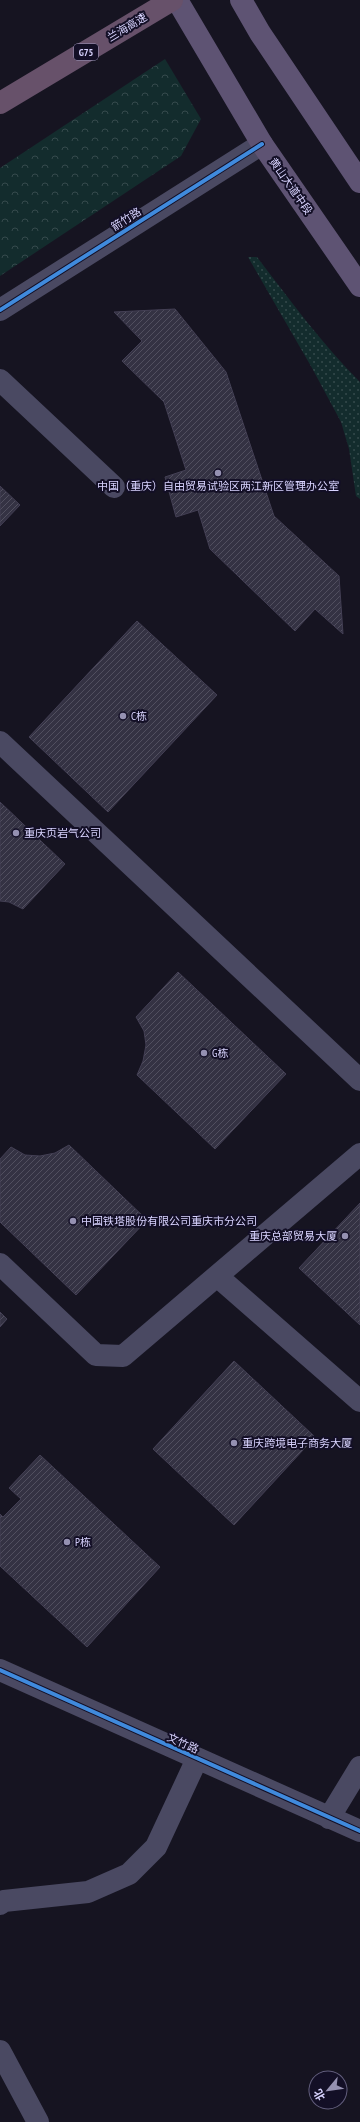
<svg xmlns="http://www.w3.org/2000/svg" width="360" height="2122" font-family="'PT Sans Narrow','Noto Sans SC',sans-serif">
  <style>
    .grass { fill: url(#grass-dots) }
    .forest { fill: url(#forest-crowns) }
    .building { fill: url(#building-hatch); stroke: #433f54 }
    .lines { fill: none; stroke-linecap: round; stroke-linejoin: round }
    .minor { stroke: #4a4962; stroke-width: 22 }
    .major { stroke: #5e5373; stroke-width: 22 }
    .highway { stroke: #67516a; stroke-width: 22 }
    .cycleway-casing { stroke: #130f26; stroke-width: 6 }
    .cycleway { stroke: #408adc; stroke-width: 4 }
    .poi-dot { fill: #9591b1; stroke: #130f26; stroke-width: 1.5 }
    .labels { text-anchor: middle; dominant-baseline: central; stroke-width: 4; stroke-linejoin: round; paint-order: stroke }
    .shield { fill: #130f26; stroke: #9e99be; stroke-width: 1 }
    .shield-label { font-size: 10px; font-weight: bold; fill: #d9d4ff }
    .street-label { font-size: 11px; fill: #d9d4ff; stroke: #130f26 }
    .poi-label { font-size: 11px; fill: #d9d4ff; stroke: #130f26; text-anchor: start }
  </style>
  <defs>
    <pattern id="grass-dots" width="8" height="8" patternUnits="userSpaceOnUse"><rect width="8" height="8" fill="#132c2d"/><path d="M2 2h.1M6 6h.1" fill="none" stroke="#354a4c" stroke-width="1.8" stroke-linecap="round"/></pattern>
    <pattern id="forest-crowns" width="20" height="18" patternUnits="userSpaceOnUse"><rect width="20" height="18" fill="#132c2d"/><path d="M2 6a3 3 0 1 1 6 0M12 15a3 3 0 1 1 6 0" fill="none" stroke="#354a4c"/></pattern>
    <pattern id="building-hatch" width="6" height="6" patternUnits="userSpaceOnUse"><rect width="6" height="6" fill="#343243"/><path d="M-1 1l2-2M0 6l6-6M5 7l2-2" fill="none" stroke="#514f5f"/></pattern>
  </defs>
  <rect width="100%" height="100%" fill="#161421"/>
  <path class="grass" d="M248 257H257C290 300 322 344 360 382V499L356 496 349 449 341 422 312 368Z"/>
  <path class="forest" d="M165 59 201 119 181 156 0 276V168Z"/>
  <path class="building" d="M175 309 226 372 274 516 339 576 343 634 315 609 295 631 210 549 198 510 176 517 165 477 186 470 164 402 122 361 142 341 114 312Z
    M0 486 20 505 0 526Z
    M137 621 217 695 108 812 29 737Z
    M0 802 65 864 23 909 9 902 0 901Z
    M178 972 286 1074 215 1149 137 1075 143 1061 146 1045 144 1031 136 1017Z
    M69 1145 147 1220 76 1295 0 1222V1159L11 1147 25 1155 40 1156 55 1153Z
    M360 1203V1325L299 1268Z
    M0 1312 7 1319 0 1327Z
    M234 1361 315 1437 234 1525 153 1449Z
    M40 1455 160 1567 87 1647 0 1566V1514L3 1517 21 1499 9 1488Z"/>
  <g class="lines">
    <path class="minor" d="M0 310 262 144
      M0 380 114 487
      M0 742 360 1080
      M0 1264 96 1355 123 1356 360 1154
      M217 1276 360 1401
      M0 1670 360 1831
      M329 1818 360 1767
      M0 1904 4 1901 88 1892 129 1874 156 1847 197 1759
      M0 2051 38 2122"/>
    <path class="major" d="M177 0 262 144 360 286
      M241 0 260 33 360 182"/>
    <path class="highway" d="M0 103 172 0"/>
    <g class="cycleway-casing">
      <path id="cycleway" d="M0 310 262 144
        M0 1670 360 1831"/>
    </g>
    <use href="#cycleway" class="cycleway"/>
  </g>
  <g class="poi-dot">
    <circle cx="218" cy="473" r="4"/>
    <circle cx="123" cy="716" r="4"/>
    <circle cx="16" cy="833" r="4"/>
    <circle cx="204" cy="1053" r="4"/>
    <circle cx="73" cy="1221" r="4"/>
    <circle cx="345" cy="1236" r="4"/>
    <circle cx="234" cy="1443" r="4"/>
    <circle cx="67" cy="1542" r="4"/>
  </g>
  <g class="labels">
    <rect class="shield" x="74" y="44" width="24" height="16" rx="3"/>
    <g class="shield-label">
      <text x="86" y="52">G75</text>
    </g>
    <g class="street-label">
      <text transform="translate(127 27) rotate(-31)">兰海高速</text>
      <text transform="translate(291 186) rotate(55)">黄山大道中段</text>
      <text transform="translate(126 219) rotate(-32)">箭竹路</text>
      <text transform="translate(183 1743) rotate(24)">文竹路</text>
    </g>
    <g class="poi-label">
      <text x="218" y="486" text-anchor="middle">中国（重庆）自由贸易试验区两江新区管理办公室</text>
      <text x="131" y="716">C栋</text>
      <text x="24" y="833">重庆页岩气公司</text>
      <text x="212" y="1053">G栋</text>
      <text x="81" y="1221">中国铁塔股份有限公司重庆市分公司</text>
      <text x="337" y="1236" text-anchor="end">重庆总部贸易大厦</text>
      <text x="242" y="1443">重庆跨境电子商务大厦</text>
      <text x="75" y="1542">P栋</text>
    </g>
  </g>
  <g transform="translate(328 2090) rotate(241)"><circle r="19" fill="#130f26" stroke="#625e7d"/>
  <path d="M0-3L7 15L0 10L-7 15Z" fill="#9591b1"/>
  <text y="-6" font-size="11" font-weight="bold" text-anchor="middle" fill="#d9d4ff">北</text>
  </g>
</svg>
